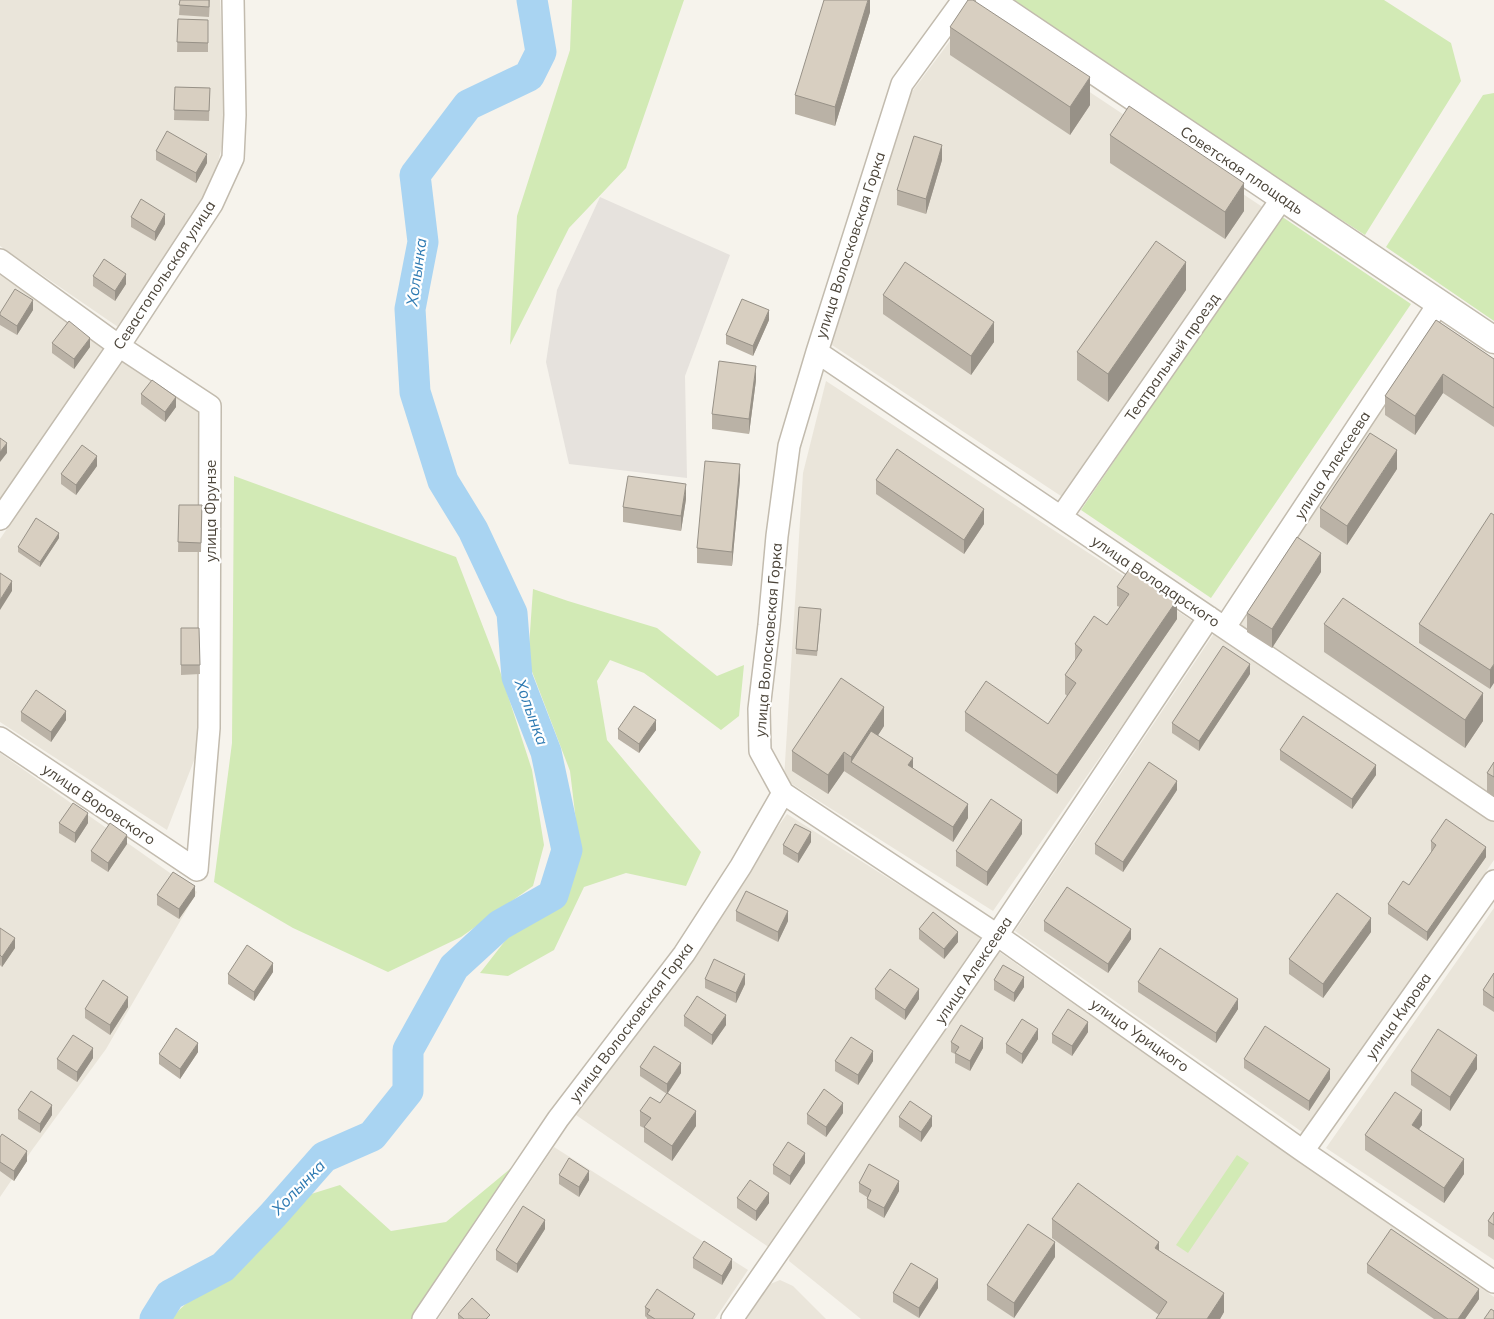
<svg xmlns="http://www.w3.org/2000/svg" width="1494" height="1319" font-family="Mulish,sans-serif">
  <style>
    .residential { fill: #eae5da }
    .industrial { fill: #e6e2dd }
    .green { fill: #d2eab5 }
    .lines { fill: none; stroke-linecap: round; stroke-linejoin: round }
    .river { stroke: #a9d4f2; stroke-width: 31 }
    .minor-casing { stroke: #c2bbae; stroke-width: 24 }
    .tertiary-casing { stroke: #c2bbae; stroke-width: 29 }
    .minor { stroke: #fff; stroke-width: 21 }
    .tertiary { stroke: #fff; stroke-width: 26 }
    .wall { fill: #bab2a6 }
    .shaded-wall { fill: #979187 }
    .building { fill: #d8cfc1; stroke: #979187 }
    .labels { text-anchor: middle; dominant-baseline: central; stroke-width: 4.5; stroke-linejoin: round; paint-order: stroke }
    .street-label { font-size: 15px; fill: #4b4439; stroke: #fff }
    .water-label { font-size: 16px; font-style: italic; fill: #2e7ab2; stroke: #fff }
  </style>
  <rect width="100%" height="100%" fill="#f6f3ec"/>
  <path class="residential" d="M0 0H220L226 131 211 189 121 329 0 246Z
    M971 13 1270 212 1070 502 829 343 911 93Z
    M0 271 110 349 0 507Z
    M1427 315 1494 361V860L1305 1134 1015 931Z
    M124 357 201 413 209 722 167 830 0 722V539Z
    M826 381 1194 622 993 911 784 779 803 473Z
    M0 753 197 892 106 1049 32 1150 0 1197Z
    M787 814 981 937 770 1248 573 1113Z
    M1494 908V1260L1326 1148Z
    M995 949 1494 1297V1319H861L789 1261 792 1243Z
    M554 1147 748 1270 715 1319H438Z
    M780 1280 793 1286 826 1319H741L763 1287Z"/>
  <path class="industrial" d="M600 197 730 255 685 376 687 478 569 464 546 362 557 290Z"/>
  <path class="green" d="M572 0H684L626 168 569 228 510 345 517 216 570 50Z
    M1001 0H1384L1451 43 1461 81 1365 235Z
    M1494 93V321L1386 247 1483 95Z
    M1281 216 1411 304 1211 598 1081 510Z
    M234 476 456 557 499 668 532 770 544 845 533 886 461 937 388 972 293 928 214 882 232 743Z
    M533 589 568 601 657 628 717 676 744 665 739 716 721 730 644 673 610 660 597 681 607 740 701 852 686 886 626 873 584 887 554 950 508 976 480 973 515 928 567 895 578 838 570 771 528 661Z
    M540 1144 421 1319H172L179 1310 308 1195 340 1185 391 1231 446 1222Z
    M1237 1155 1249 1163 1188 1253 1176 1245Z"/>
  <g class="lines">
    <path class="river" d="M155 1319 170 1295 223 1267 273 1215 324 1157 372 1136 408 1091V1050L454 967 500 925 553 895 567 850 546 752 517 677 512 613 473 530 443 481 415 392 410 309 423 242 415 175 468 105 529 76 541 52 532 0"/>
    <g class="minor-casing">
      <path id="minor" d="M963 0 902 84 817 352 789 446 777 536 769 625 759 709 760 751 783 793 997 935 1303 1151 1494 1282
        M0 260 119 346 210 406 209 728 197 870 0 738
        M817 352 1494 810
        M1061 517 1283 197
        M0 519 119 346 212 204 233 158 235 115 233 0
        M1225 627 1439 303
        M1303 1151 1494 881
        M423 1319 558 1119 684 954 741 866 783 793
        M732 1319 997 935 1209 617"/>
    </g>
    <g class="tertiary-casing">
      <path id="tertiary" d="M989 0 1494 340"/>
    </g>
    <use href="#minor" class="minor"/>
    <use href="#tertiary" class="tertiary"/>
  </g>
  <path class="wall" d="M180 0H210L209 17 179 15Z
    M870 0V12L835 126 795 114V95Z
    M178 19 208 20V52H177Z
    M950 27 1090 105 1070 135 950 55Z
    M175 87 210 88 209 121 174 120Z
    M1110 135 1244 211 1225 239 1110 163Z
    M156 151 207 163 196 183 156 160Z
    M942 160 926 214 897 205V190Z
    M131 217 165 224 155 241 131 227Z
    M93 276 126 284 115 301 93 286Z
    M1186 290 1108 402 1077 380V352Z
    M883 295 994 342 971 375 883 314Z
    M33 310 17 335 0 325V313Z
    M769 320 753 356 726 344V335Z
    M1436 320 1494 359V427L1443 393 1415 435 1385 415V396Z
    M52 343 90 347 74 369 52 353Z
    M756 380 749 434 712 429V414Z
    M141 394 176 407 165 422 141 404Z
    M97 466 76 495 61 484V474Z
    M1397 469 1347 545 1320 527V508Z
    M740 479 732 566 697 563V548Z
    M876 480 984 524 964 554 876 494Z
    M686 499 681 531 623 522V507Z
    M179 505H202L201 552H178Z
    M1494 515 1490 689 1419 643V624Z
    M59 538 40 567 18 552V547Z
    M1321 572 1272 648 1247 632V613Z
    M1117 587 1177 619 1057 794 965 731V712L1048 724 1067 696 1065 694V675L1075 661V644L1107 625 1120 607 1117 606Z
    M821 614 817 656 796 654V649Z
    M1324 624 1483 721 1465 748 1324 652Z
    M181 628H199L200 674 181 675Z
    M1250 674 1199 751 1172 733V723Z
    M21 712 66 720 51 742 21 721Z
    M884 726 878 735 913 769 968 818 953 842 844 771 828 794 792 771V751Z
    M618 729 656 730 639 753 618 739Z
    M1280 750 1376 775 1352 809 1280 760Z
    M1494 762V797L1487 792V773Z
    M1177 790 1123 872 1095 854V844Z
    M59 823H88L75 843 59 833Z
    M1022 834 987 886 956 866V851Z
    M1431 841 1486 857 1427 941 1388 914V904L1409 885 1432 851H1431Z
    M811 842 798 863 783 854V845Z
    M127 844 108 872 91 861V851Z
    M157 895 195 896 179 919 157 905Z
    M736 911 788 921 778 942 736 921Z
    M1044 921 1131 939 1108 973 1044 931Z
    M0 928 15 948 2 967 0 965Z
    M919 929 958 942 944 959 919 939Z
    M1371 932 1323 998 1289 974V959Z
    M273 972 254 1001 228 984V974Z
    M1494 973V1012L1483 1005V990Z
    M705 979 745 984 736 1003 705 988Z
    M994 980 1024 987 1014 1002 994 990Z
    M1138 982 1238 1009 1216 1043 1138 992Z
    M875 989 919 999 905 1020 875 999Z
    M128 1007 110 1035 85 1018V1009Z
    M684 1016 726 1025 712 1045 684 1026Z
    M1088 1032 1072 1056 1052 1043V1034Z
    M1038 1039 1022 1064 1006 1053V1044Z
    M951 1042 983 1048 970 1071 955 1063V1054L951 1052Z
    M198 1052 180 1079 159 1064V1054Z
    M93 1058 77 1082 57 1069V1059Z
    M1244 1059 1330 1079 1309 1111 1244 1068Z
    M835 1061H873L858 1085 835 1071Z
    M640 1067 681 1073 668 1093 696 1126 672 1161 644 1142V1128L640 1126V1111L660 1103 667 1094 640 1076Z
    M1477 1069 1450 1111 1411 1085V1071Z
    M18 1110 52 1115 40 1133 18 1119Z
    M843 1113 826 1137 807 1124V1114Z
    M899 1117 932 1126 921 1142 899 1127Z
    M1422 1125 1419 1129 1464 1174 1444 1203 1365 1150V1135Z
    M0 1137 27 1161 14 1181 0 1171Z
    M805 1163 790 1185 773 1174V1165Z
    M559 1175 589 1180 579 1197 559 1184Z
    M859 1183 899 1191 884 1218 867 1208V1197L859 1192Z
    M737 1198 769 1203 756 1221 737 1208Z
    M1494 1212V1240L1488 1236V1221Z
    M1052 1219 1159 1251 1224 1312 1220 1319H1156L1159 1315 1052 1238Z
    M545 1229 517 1273 496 1260V1250Z
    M1055 1257 1014 1318 987 1300V1285Z
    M693 1258 732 1268 722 1285 693 1268Z
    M1367 1264 1479 1299 1465 1319H1434L1367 1273Z
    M938 1288 919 1318 893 1302V1293Z
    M645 1307 695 1319H647V1318L645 1316Z
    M458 1314 490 1319H458Z"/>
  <path class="shaded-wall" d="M868 0H870V12L835 126V107Z
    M1090 77V105L1070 135V107Z
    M942 145V160L926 214V199Z
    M207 154V163L196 183V173Z
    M1244 183V211L1225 239V212Z
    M165 214V224L155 241V232Z
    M1186 262V290L1108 402V374Z
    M126 274V284L115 301V291Z
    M33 300V310L17 335V326Z
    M769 310V320L753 356V346Z
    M994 322V342L971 375V356Z
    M90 338V347L74 369V359Z
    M756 366V380L749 434V419Z
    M1443 374V393L1415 435V416Z
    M176 397V407L165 422V412Z
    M7 443V453L0 462V452Z
    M1397 450V469L1347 545V526Z
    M97 456V466L76 495V485Z
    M740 464V479L732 566V552Z
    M686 484V499L681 531V516Z
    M984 509V524L964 554V540Z
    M59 533V538L40 567V562Z
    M1321 553V572L1272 648V629Z
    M12 581V591L0 610V600Z
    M1177 600V619L1057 794V775Z
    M1250 664V674L1199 751V741Z
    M1494 664V683L1490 689V670Z
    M1483 693V721L1465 748V720Z
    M884 707V726L858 766 851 762V757Z
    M66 711V720L51 742V732Z
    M656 720V730L639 753V744Z
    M844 752V771L828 794V775Z
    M913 758V773L908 765Z
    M1376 765V775L1352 809V799Z
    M1177 781V790L1123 872V862Z
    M968 804V818L953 842V827Z
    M88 813V823L75 843V833Z
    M1022 820V834L987 886V872Z
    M811 832V842L798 863V854Z
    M127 835V844L108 872V863Z
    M1486 847V857L1427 941V932Z
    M195 886V896L179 919V909Z
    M788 911V921L778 942V932Z
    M1371 918V932L1323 998V984Z
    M1131 929V939L1108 973V964Z
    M958 932V942L944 959V949Z
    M15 938V948L2 967V957Z
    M273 963V972L254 1001V992Z
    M745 974V984L736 1003V993Z
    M1024 977V987L1014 1002V993Z
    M919 989V999L905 1020V1010Z
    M128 997V1007L110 1035V1025Z
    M1238 999V1009L1216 1043V1033Z
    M726 1015V1025L712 1045V1035Z
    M1088 1022V1032L1072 1056V1046Z
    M1038 1029V1039L1022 1064V1054Z
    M983 1038V1048L970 1071V1061Z
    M198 1043V1052L180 1079V1069Z
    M93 1048V1058L77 1082V1072Z
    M873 1051V1061L858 1085V1075Z
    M1477 1055V1069L1450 1111V1097Z
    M681 1063V1073L667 1094V1084Z
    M1330 1069V1079L1309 1111V1101Z
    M843 1103V1113L826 1137V1127Z
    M52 1105V1115L40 1133V1124Z
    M1422 1110V1125L1412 1139V1125Z
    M696 1111V1126L672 1161V1146Z
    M932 1116V1126L921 1142V1132Z
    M27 1151V1161L14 1181V1171Z
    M805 1153V1163L790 1185V1176Z
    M1464 1159V1174L1444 1203V1188Z
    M589 1171V1180L579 1197V1187Z
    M899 1181V1191L884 1218V1208Z
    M769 1193V1203L756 1221V1211Z
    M545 1220V1229L517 1273V1264Z
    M1055 1242V1257L1014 1318V1303Z
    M1159 1242V1261L1155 1248Z
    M732 1259V1268L722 1285V1276Z
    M938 1279V1288L919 1318V1308Z
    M1479 1289V1299L1465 1319H1458Z
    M1224 1293V1312L1220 1319H1207Z"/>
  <path class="building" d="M180 0H209V7L179 5Z
    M824 0H868L835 107 795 95Z
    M968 0H973L1090 77 1070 107 950 27Z
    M178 19 208 20V43L177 42Z
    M175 87 210 88 209 111 174 110Z
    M1129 106 1244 183 1225 212 1110 135Z
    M167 131 207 154 196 173 156 151Z
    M914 136 942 145 926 199 897 190Z
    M141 199 165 214 155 232 131 217Z
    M1156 241 1186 262 1108 374 1077 352Z
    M104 259 126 274 115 291 93 276Z
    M905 262 994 322 971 356 883 295Z
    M15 289 33 300 17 326 0 315V313Z
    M742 299 769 310 753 346 726 335Z
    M1436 320 1494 359V408L1443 374 1415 416 1385 396Z
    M69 321 90 338 74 359 52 343Z
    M719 361 756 366 749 419 712 414Z
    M152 380 176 397 165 412 141 394Z
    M1370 433 1397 450 1347 526 1320 508Z
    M0 438 7 443 0 452Z
    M82 445 97 456 76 485 61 474Z
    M897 449 984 509 964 540 876 480Z
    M705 461 740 464 732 552 697 548Z
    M628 476 686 484 681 516 623 507Z
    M179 505H202L201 543 178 542Z
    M1491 513 1494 515V664L1490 670 1419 624Z
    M36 518 59 533 40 562 18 547Z
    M1297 537 1321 553 1272 629 1247 613Z
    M1130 568 1177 600 1057 775 965 712 986 681 1048 724 1076 683 1065 675 1082 650 1075 644 1094 616 1107 625 1129 594 1117 587Z
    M0 573 12 581 0 600Z
    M1343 598 1483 693 1465 720 1324 624Z
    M799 607 821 609 817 651 796 649Z
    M181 628H199L200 665H181Z
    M1223 646 1250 664 1199 741 1172 723Z
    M841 678 884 707 851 757 844 752 828 775 792 751Z
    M36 690 66 711 51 732 21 712Z
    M634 706 656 720 639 744 618 729Z
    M1303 716 1376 765 1352 799 1280 750Z
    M871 731 913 758 908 765 968 804 953 827 851 762Z
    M1149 762 1177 781 1123 862 1095 844Z
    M1494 762V777L1487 773Z
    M991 799 1022 820 987 872 956 851Z
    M73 803 88 813 75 833 59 823Z
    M1446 819 1486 847 1427 932 1388 904 1403 881 1409 885 1436 845 1431 841Z
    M110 823 127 835 108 863 91 851Z
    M795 824 811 832 798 854 783 845Z
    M173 872 195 886 179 909 157 895Z
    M1067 887 1131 929 1108 964 1044 921Z
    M746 891 788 911 778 932 736 911Z
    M1337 893 1371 918 1323 984 1289 959Z
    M933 912 958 932 944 949 919 929Z
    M0 928 15 938 2 957 0 955Z
    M247 945 273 963 254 992 228 974Z
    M1160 948 1238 999 1216 1033 1138 982Z
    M714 959 745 974 736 993 705 979Z
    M1003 965 1024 977 1014 993 994 980Z
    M890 969 919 989 905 1010 875 989Z
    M1494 973V998L1483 990Z
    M103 980 128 997 110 1025 85 1009Z
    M697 996 726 1015 712 1035 684 1016Z
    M1068 1009 1088 1022 1072 1046 1052 1034Z
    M1022 1019 1038 1029 1022 1054 1006 1044Z
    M961 1025 983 1038 970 1061 955 1053 959 1047 951 1042Z
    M1265 1026 1330 1069 1309 1101 1244 1059Z
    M176 1028 198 1043 180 1069 159 1054Z
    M1438 1029 1477 1055 1450 1097 1411 1071Z
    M73 1035 93 1048 77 1072 57 1059Z
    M851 1037 873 1051 858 1075 835 1061Z
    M654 1046 681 1063 667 1084 640 1067Z
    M824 1089 843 1103 826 1127 807 1114Z
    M31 1091 52 1105 40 1124 18 1110Z
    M1395 1092 1422 1110 1412 1125 1464 1159 1444 1188 1365 1135Z
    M667 1093 696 1111 672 1146 644 1127 651 1118 640 1111 650 1097 660 1103Z
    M910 1101 932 1116 921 1132 899 1117Z
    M2 1134 27 1151 14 1171 0 1162V1137Z
    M788 1142 805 1153 790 1176 773 1165Z
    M569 1158 589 1171 579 1187 559 1175Z
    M869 1164 899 1181 884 1208 867 1199 871 1190 859 1183Z
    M750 1180 769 1193 756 1211 737 1198Z
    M1078 1183 1159 1242 1155 1248 1224 1293 1207 1319H1156L1167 1302 1052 1219Z
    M523 1206 545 1220 517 1264 496 1250Z
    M1494 1212V1225L1488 1221Z
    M1028 1224 1055 1242 1014 1303 987 1285Z
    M1391 1229 1479 1289 1458 1319H1448L1367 1264Z
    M704 1241 732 1259 722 1276 693 1258Z
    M911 1263 938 1279 919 1308 893 1293Z
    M657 1289 695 1314 692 1319H655L647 1314 650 1310 645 1307Z
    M472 1298 490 1315 486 1319H464L458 1314Z
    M1491 1309 1494 1311V1319H1484Z"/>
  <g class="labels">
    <g class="street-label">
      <text transform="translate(1242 170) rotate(34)">Советская площадь</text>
      <text transform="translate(850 245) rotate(-72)">улица Волосковская Горка</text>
      <text transform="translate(164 275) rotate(-57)">Севастопольская улица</text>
      <text transform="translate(1172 357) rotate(-55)">Театральный проезд</text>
      <text transform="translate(1332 465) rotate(-57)">улица Алексеева</text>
      <text transform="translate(210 511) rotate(-90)">улица Фрунзе</text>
      <text transform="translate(1156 581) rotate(34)">улица Володарского</text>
      <text transform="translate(768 640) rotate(-85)">улица Волосковская Горка</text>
      <text transform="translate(99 804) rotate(34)">улица Воровского</text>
      <text transform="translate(973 970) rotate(-56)">улица Алексеева</text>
      <text transform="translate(1398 1016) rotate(-55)">улица Кирова</text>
      <text transform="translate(631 1022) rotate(-53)">улица Волосковская Горка</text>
      <text transform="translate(1140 1035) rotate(35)">улица Урицкого</text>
    </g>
    <g class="water-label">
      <text transform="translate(416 272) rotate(-82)">Холынка</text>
      <text transform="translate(532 712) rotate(70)">Холынка</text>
      <text transform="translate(298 1187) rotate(-46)">Холынка</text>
    </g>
  </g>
</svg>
